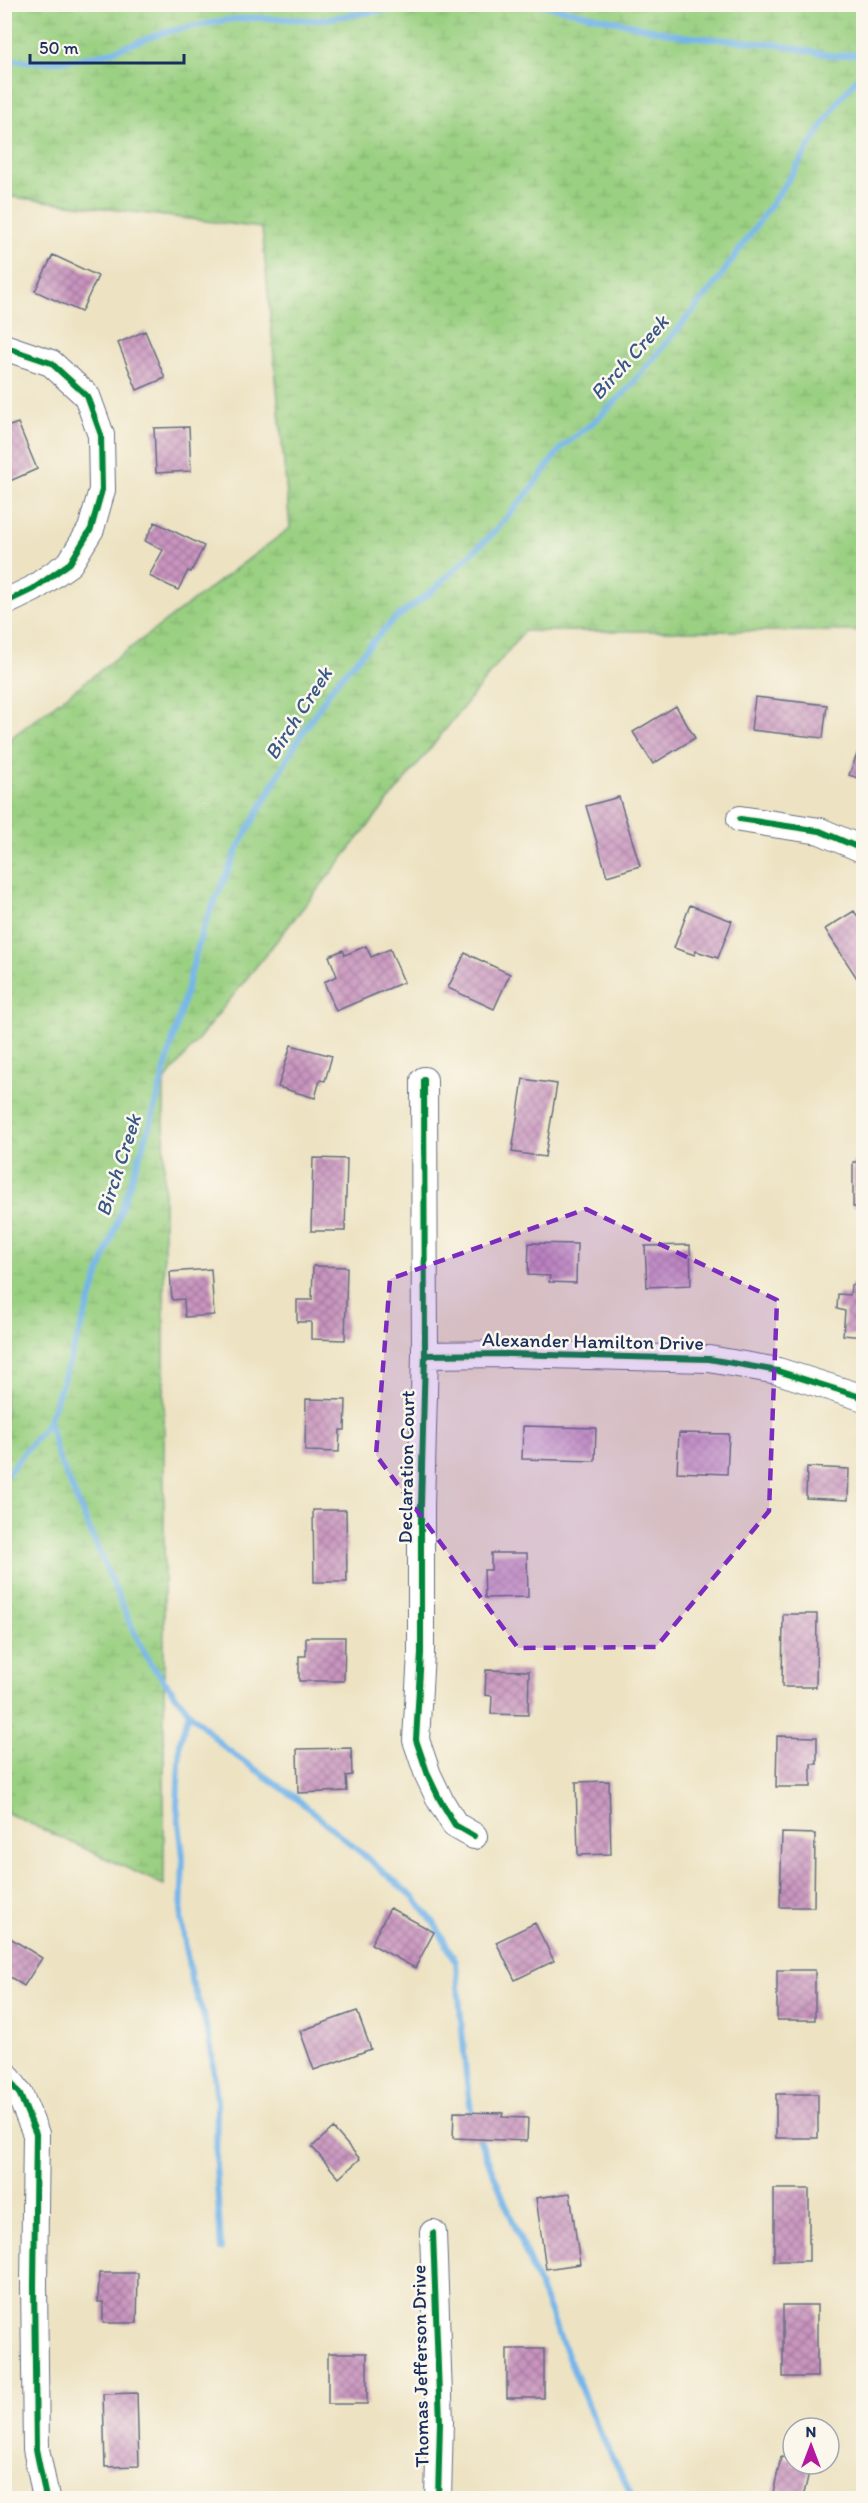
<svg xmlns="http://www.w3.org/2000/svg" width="868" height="2503" font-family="Itim,sans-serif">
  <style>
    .wetland { fill: url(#wetland-marsh); stroke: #5a8070; stroke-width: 1.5 }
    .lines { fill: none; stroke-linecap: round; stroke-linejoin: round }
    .stream { stroke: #74b5e9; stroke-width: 6 }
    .building { fill: url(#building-cross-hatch) }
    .minor-casing { stroke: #646e81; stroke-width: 28 }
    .minor { stroke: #fff; stroke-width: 26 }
    .cycleway-casing { stroke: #fbf7ec; stroke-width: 10 }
    .cycleway { stroke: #00873e; stroke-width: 6 }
    .marked { fill: #7b2cbf; fill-opacity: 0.2; stroke: #7b2cbf; stroke-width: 4.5; stroke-dasharray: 12 8; stroke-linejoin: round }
    .labels { text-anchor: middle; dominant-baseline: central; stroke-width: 5; stroke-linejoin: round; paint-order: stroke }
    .street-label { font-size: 20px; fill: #1b2f5e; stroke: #fbf7ec }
    .water-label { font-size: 21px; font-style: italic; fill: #365788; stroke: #fbf7ec }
  </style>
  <defs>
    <pattern id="wetland-marsh" width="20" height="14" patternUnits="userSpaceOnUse" patternTransform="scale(1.5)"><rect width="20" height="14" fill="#9ad081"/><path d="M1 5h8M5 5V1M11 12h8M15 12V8" fill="none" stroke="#84b372"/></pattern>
    <pattern id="building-cross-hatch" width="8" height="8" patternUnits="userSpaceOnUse" patternTransform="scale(1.5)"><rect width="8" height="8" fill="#c994be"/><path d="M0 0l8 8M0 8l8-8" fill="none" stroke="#a2799e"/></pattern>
  </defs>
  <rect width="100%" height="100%" fill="#fbf7ec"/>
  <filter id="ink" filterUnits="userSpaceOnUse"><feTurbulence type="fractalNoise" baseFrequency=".0167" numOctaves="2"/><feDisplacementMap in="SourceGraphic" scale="12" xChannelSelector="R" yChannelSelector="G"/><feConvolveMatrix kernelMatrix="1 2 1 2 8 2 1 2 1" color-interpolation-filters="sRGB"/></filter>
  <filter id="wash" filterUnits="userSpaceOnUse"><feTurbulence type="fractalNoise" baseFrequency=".008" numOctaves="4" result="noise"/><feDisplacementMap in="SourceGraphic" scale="24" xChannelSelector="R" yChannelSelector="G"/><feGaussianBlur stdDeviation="1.35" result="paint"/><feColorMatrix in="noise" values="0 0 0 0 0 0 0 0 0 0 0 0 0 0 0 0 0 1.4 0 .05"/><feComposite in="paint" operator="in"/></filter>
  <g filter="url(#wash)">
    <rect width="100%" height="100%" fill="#ede3c3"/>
    <path class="wetland" d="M5 4 863 5V631H524L164 1082V1885L5 1812V742L290 528 262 228 5 196Z"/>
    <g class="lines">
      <path class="stream" d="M539 4 682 36 774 44 834 56 864 53
        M4 60 47 62 77 59 107 53 165 32 226 20 256 18 318 20 423 4
        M49 1421 57 1454 133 1630 150 1663 189 1712 225 1748 296 1798 359 1851 414 1898 435 1924 456 1962 466 2075 472 2118
        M4 1478 49 1421 150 1125 203 928 238 848 299 738 335 683 392 621 431 592 494 532 527 494 561 448 596 420 628 389 716 283 784 186 839 100 864 70
        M189 1712 180 1741 177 1806 183 1857 181 1918 191 1979 203 2014 211 2048 217 2101 216 2167 221 2249
        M477 2133 592 2416 633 2498"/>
    </g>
    <g id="blocks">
      <path class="building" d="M53 255 98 276 81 312 35 291Z
        M145 331 165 378 137 390 118 343Z
        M18 423 37 469 10 481 4 467V428Z
        M189 427 191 471 156 473 154 428Z
        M155 522 204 546 191 572 188 571 178 590 149 576 163 550 145 541Z
        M755 697 827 705 823 738 751 730Z
        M676 706 695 738 653 764 633 732Z
        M861 744H864V780L849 775Z
        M619 797 640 866 607 876 586 806Z
        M690 905 732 921 718 958 696 951 695 955 674 948Z
        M854 911 864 926V989L825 929Z
        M366 946 371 957 390 949 404 982 336 1011 324 982 337 976 329 956 343 950 345 955Z
        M465 953 510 974 494 1009 448 988Z
        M291 1045 332 1056 325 1081 320 1080 315 1098 278 1087Z
        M523 1079 557 1084 545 1157 512 1152Z
        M313 1158 347 1159 345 1231H311Z
        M853 1162H864V1207H853Z
        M529 1243 577 1244 576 1283 549 1282 550 1276 528 1275Z
        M690 1245 691 1285 647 1287 645 1246Z
        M313 1266 347 1267 345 1340 311 1339V1322H297V1300H312Z
        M211 1269 214 1315 185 1317 184 1299 172 1300 170 1272Z
        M851 1285 864 1286V1337L843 1335 845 1311 837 1309 838 1294 850 1295Z
        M306 1399 346 1400 345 1430H340L339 1452 305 1451Z
        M523 1426 596 1428 595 1461 522 1459Z
        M679 1433 729 1434 727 1474 677 1472Z
        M807 1467 849 1469 848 1500 806 1498Z
        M313 1510H346L347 1582H314Z
        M491 1553H527L528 1597 485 1598 484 1570H491Z
        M783 1614H817L816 1687H782Z
        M306 1637H345L344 1681H299V1656H306Z
        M486 1670 529 1671 528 1715 491 1714 492 1696 485 1695Z
        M777 1736 817 1737V1764H811V1787H776Z
        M351 1748 352 1775 346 1776 347 1791 298 1793 297 1749Z
        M609 1781 611 1854 578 1855 576 1782Z
        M782 1833 815 1834 814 1907H780Z
        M390 1908 434 1932 415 1968 371 1944Z
        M535 1923 554 1961 515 1980 496 1942Z
        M4 1934 42 1958 24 1986 4 1973Z
        M777 1970H815V2020H777Z
        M357 2011 371 2049 314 2070 300 2031Z
        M776 2094H818V2138H776Z
        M454 2112 503 2113 502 2117 528 2118 527 2141 453 2138Z
        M333 2128 360 2159 339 2178 312 2147Z
        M774 2189H809V2261H774Z
        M570 2193 580 2264 546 2269 536 2198Z
        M99 2273H138L137 2323H103V2302H98Z
        M783 2305H817V2377H783Z
        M507 2349H544V2398H507Z
        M328 2353H367V2404H328Z
        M137 2393 139 2466 105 2467 103 2394Z
        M781 2457 793 2459V2464H811L803 2498H772Z"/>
    </g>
  </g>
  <g filter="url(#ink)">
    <use href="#blocks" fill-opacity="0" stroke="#646e81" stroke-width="1.5"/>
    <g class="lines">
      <g class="minor-casing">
        <path id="minor" d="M4 347 51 363 87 396 101 435 102 490 91 529 70 563 33 589 4 603
          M740 819 820 831 864 850
          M424 1080 425 1355 421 1505V1653L416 1740 428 1775 440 1800 455 1825 474 1836
          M425 1355 507 1354 709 1359 778 1371 864 1398
          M4 2072 20 2095 36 2134 34 2285 36 2449 46 2498
          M433 2233 440 2422 438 2498"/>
      </g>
      <use href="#minor" class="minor"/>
      <g class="cycleway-casing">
        <path id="cycleway" d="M4 347 51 363 87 396 101 435 102 490 91 529 70 563 33 589 4 603
          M740 819 820 831 864 850
          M424 1080 425 1355 421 1505V1653L416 1740 428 1775 440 1800 455 1825 474 1836
          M425 1355 507 1354 709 1359 778 1371 864 1398
          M4 2072 20 2095 36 2134 34 2285 36 2449 46 2498
          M433 2233 440 2422 438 2498"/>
      </g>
      <use href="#cycleway" class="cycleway"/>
    </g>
  </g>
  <path class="marked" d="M586 1209 777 1300 769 1511 656 1647 518 1648 376 1455 390 1279Z"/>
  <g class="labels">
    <g class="street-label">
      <text transform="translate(593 1341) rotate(1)">Alexander Hamilton Drive</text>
      <text transform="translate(406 1467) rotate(-89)">Declaration Court</text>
      <text transform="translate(420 2366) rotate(-91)">Thomas Jefferson Drive</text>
    </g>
    <g class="water-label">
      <text transform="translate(629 357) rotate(-48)">Birch Creek</text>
      <text transform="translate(298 713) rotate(-57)">Birch Creek</text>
      <text transform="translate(118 1165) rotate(-72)">Birch Creek</text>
    </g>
  </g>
  <rect width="868" height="2503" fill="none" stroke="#fbf7ec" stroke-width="24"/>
  <g transform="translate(811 2446)"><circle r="28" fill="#fbf7ec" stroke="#a1a7b3" stroke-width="1.5"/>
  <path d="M0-4.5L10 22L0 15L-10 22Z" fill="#b5179e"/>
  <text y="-9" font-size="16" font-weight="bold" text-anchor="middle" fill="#1b2f5e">N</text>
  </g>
  <path d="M30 54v9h154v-9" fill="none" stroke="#1b2f5e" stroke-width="3"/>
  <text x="39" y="54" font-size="18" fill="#1b2f5e" stroke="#fbf7ec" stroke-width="4.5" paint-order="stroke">50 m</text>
</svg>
